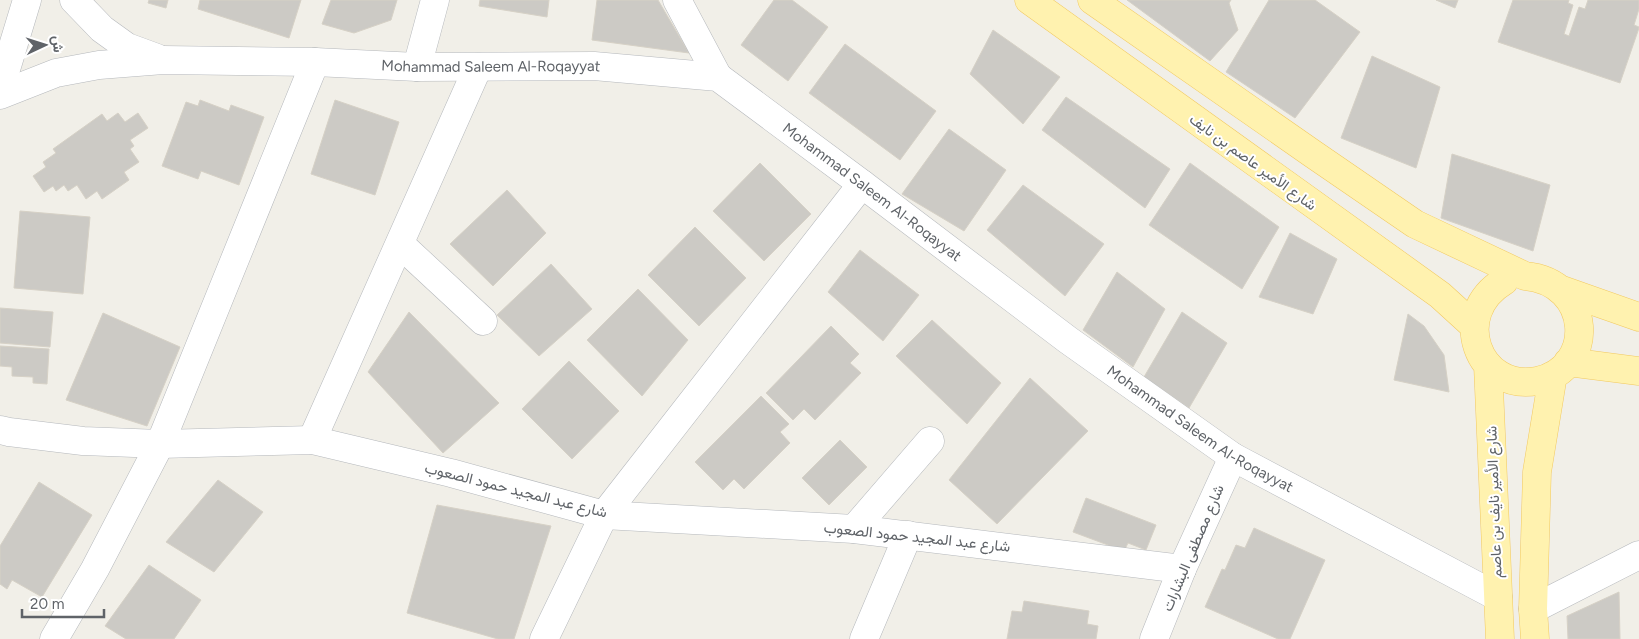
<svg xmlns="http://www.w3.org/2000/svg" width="1639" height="639" font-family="Figtree,Vazirmatn,sans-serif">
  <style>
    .building { fill: #cccac5; stroke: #d6d1c6 }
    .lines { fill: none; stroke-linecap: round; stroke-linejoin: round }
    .minor-casing { stroke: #b5b8bc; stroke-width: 29 }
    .major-casing { stroke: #f2c960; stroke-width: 29 }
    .minor { stroke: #fff; stroke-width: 28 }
    .major { stroke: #fff2af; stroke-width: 28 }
    .labels { text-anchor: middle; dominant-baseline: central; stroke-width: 4; stroke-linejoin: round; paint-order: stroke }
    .street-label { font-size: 15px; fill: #5f6368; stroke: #fff }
  </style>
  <rect width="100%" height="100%" fill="#f1efe8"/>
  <path class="building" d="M149 0H168L166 8 148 3Z
    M200 0H301L289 38 198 9Z
    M331 0H397L391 20 354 33 322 24Z
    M480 0H549L547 17 479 6Z
    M597 0H658L689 53 592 40Z
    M774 0H792L828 27 788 81 741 45Z
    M1127 0H1231L1229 3 1238 30 1210 61Z
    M1269 0H1315L1360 32 1295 118 1226 72Z
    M1436 0H1458L1455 8Z
    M1513 0H1569L1568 3 1573 5 1564 34 1569 36 1579 7 1585 9 1588 0H1639V9L1634 25 1639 27V28L1620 83 1498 42Z
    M993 30 1060 77 1023 124 970 74Z
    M845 44 936 111 900 160 809 93Z
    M1372 56 1440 87 1416 168 1341 138Z
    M1066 97 1170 169 1145 208 1042 130Z
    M200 100 229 111 231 105 264 117 239 185 201 171 198 179 162 166 186 102 198 106Z
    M335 100 399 122 375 195 311 174Z
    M118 113 125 122 138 113 148 128 130 140 134 146 130 149 139 162 124 172 129 180 102 199 97 191 86 199 77 185 68 191 64 185 56 191 53 186 44 192 33 176 46 167 43 162 56 153 53 149 102 114 107 121Z
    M949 129 1006 170 964 231 902 194Z
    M1452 154 1550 185 1533 251 1441 218Z
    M760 163 811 214 764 261 713 211Z
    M1190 163 1279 227 1242 289 1149 225Z
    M1023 185 1104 244 1065 296 987 230Z
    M507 190 546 233 493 286 450 244Z
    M20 211 90 217 83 294 14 288Z
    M695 227 746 278 699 326 648 275Z
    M1290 233 1337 259 1313 314 1259 297Z
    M860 250 919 295 883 341 828 292Z
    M551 264 592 309 539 356 497 315Z
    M1117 272 1165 309 1133 367 1083 330Z
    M638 289 688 340 642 396 587 340Z
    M0 308 53 312 50 347 0 343Z
    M409 312 499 403 443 453 368 372Z
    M1182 312 1227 343 1189 408 1144 377Z
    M103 313 180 347 147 426 66 400Z
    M1408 314 1424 326 1444 355 1449 392 1394 380Z
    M932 320 1001 383 967 424 896 356Z
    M831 326 859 354 850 363 861 373 815 420 804 409 793 420 766 393Z
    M0 346 49 349 47 384 33 383V377L12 376V367L0 366Z
    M569 361 619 411 572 459 522 409Z
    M1030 378 1088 431 997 524 949 480Z
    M761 396 789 424 780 432 790 443 744 489 734 479 723 490 695 462Z
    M840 440 867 467 829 505 802 478Z
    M218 480 263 512 214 572 166 542Z
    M39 482 92 515 42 597 12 580 7 589 0 584V546Z
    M1086 498 1156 525 1146 550 1128 543 1124 551 1073 532Z
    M437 505 551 526 514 639H498L407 613Z
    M1254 528 1325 560 1290 639H1278L1205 607 1222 569 1225 570 1236 545 1245 548Z
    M149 565 201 600 174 639H126L105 626Z
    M1619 592 1620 639H1568L1567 616Z
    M1024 601 1089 611 1087 624 1098 626 1096 639H1007L1012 611 1022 612Z"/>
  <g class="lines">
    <g class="minor-casing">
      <g id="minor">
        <path d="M74 0 102 29 127 47 157 58"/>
        <path d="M677 0 718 77"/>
        <path d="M417 67 435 0"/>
        <path d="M0 89 27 0"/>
        <path id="s1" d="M0 95 56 73 99 65 163 60 315 62 417 67 594 66 718 77 862 184 1068 340 1233 457 1498 597"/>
        <path d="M400 244 483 321"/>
        <path d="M0 430 9 432 83 441 160 444 312 440 451 473 604 515 854 529 1182 569"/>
        <path d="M312 440 478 67"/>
        <path d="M854 529 930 441"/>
        <path d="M1533 609 1639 555"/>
        <path d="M54 639 95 569 160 444 315 62"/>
        <path d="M544 639 604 515 862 184"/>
        <path d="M864 639 908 535"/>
        <path d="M1154 639 1182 569 1233 457"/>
      </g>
    </g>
    <g class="major-casing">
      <path id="major" d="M1029 0 1440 295 1474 326
        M1092 0 1313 154 1415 224 1525 276C1593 282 1597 369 1537 381 1478 392 1449 314 1504 281
        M1562 290 1639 317
        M1568 362 1639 371
        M1488 365 1500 639
        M1535 639 1533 609 1537 472 1553 375"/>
    </g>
    <use href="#minor" class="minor"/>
    <use href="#major" class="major"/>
  </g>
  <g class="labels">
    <g class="street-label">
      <text stroke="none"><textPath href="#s1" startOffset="496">Mohammad Saleem Al-Roqayyat</textPath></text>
      <text transform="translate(1253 162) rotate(36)">شارع الأمير عاصم بن نايف</text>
      <text stroke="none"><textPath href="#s1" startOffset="916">Mohammad Saleem Al-Roqayyat</textPath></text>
      <text stroke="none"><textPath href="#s1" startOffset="1321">Mohammad Saleem Al-Roqayyat</textPath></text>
      <text transform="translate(516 490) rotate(14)">شارع عبد المجيد حمود الصعوب</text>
      <text transform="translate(1494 502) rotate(-92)">شارع الأمير نايف بن عاصم</text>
      <text transform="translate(917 537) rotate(6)">شارع عبد المجيد حمود الصعوب</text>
      <text transform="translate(1193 548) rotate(-67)">شارع مصطفى البشارات</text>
    </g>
  </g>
  <g transform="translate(45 45) rotate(86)" stroke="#ffffff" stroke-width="4" paint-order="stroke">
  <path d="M0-4L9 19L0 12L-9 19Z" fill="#5f6368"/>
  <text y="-8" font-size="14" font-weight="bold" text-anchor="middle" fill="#5f6368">ش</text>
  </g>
  <path d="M22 609v8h82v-8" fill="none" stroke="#5f6368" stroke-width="2.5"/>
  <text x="30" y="609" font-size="15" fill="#5f6368" stroke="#ffffff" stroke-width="4" paint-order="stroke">20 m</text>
</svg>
